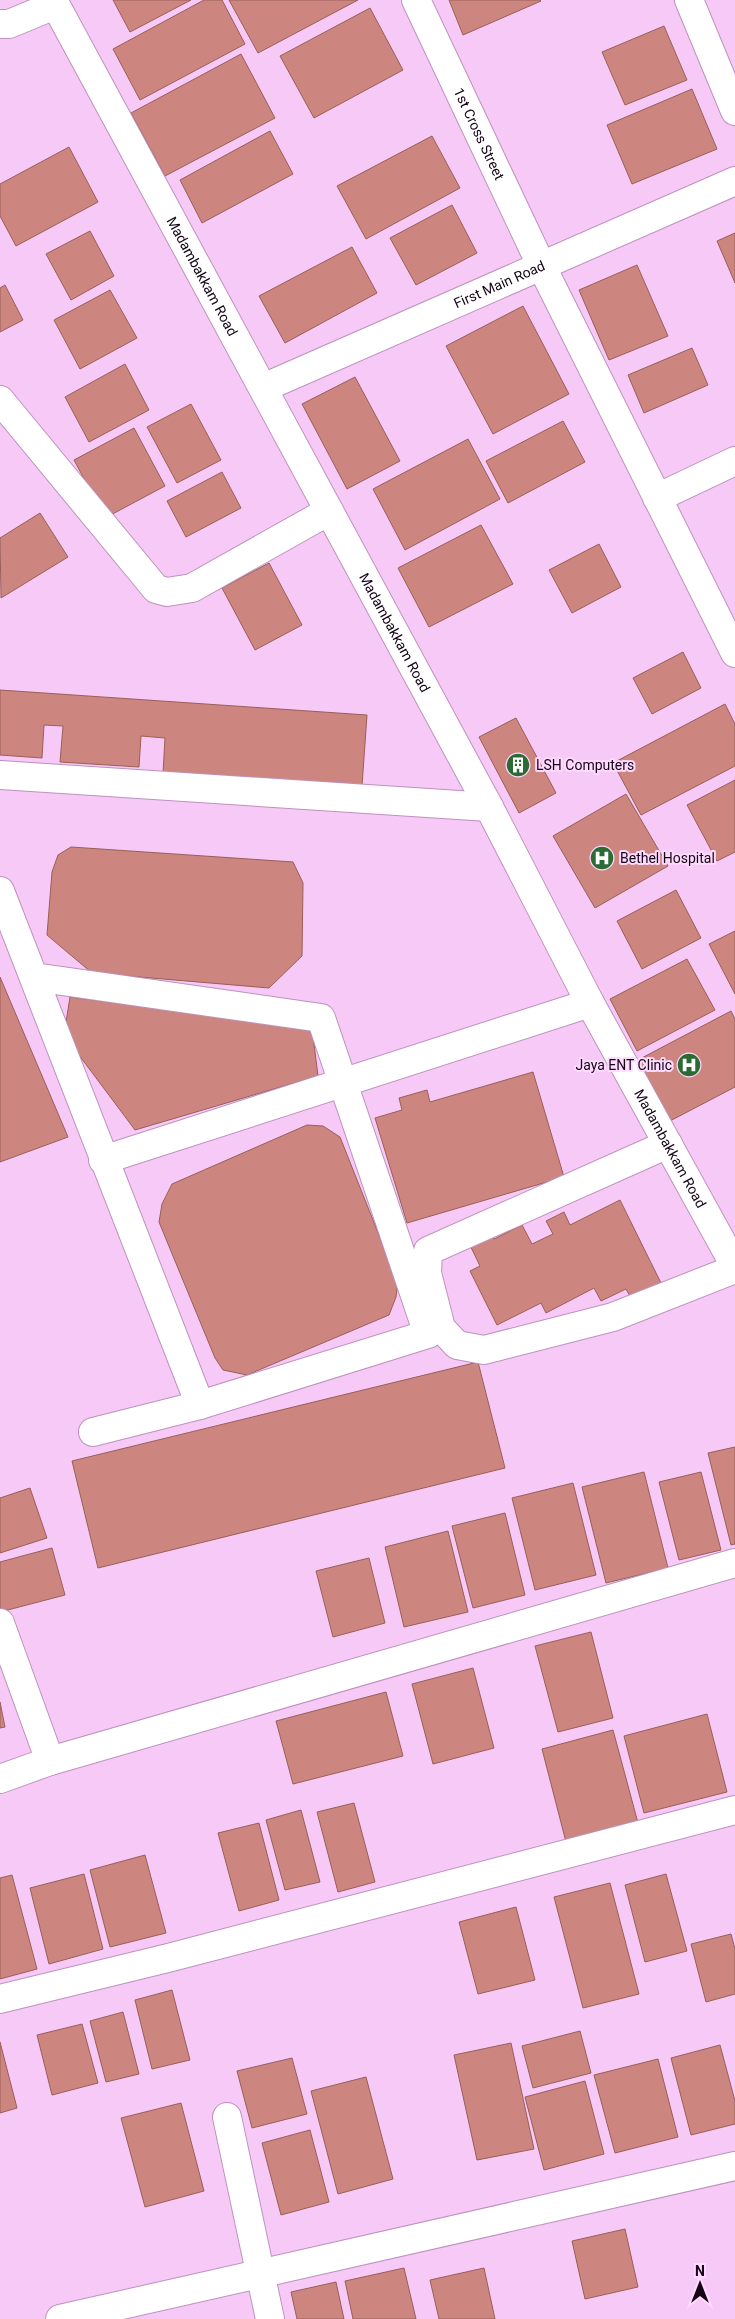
<svg xmlns="http://www.w3.org/2000/svg" width="735" height="2319" font-family="Roboto,sans-serif">
  <style>
    .building { fill: #cd867f; stroke: #995e58 }
    .lines { fill: none; stroke-linecap: round; stroke-linejoin: round }
    .minor-casing { stroke: #bd92bd; stroke-width: 30 }
    .minor { stroke: #fff; stroke-width: 28 }
    .labels { text-anchor: middle; dominant-baseline: central; stroke-width: 4; stroke-linejoin: round; paint-order: stroke }
    .street-label { font-size: 14px; fill: #150615; stroke: #ffdaff }
    .poi-label { font-size: 14px; fill: #150615; stroke: #ffdaff; text-anchor: start }
  </style>
  <rect width="100%" height="100%" fill="#f7c9f7"/>
  <path class="building" d="M113 0H191L130 32Z
    M204 0H222L245 44 140 100 113 49Z
    M229 0H358L258 53Z
    M449 0H540L541 1 463 35Z
    M370 8 403 70 314 118 280 56Z
    M664 26 687 80 625 105 602 52Z
    M241 54 275 118 165 176 131 113Z
    M692 89 717 149 632 184 607 125Z
    M270 131 293 174 202 223 180 180Z
    M432 136 460 188 366 239 337 186Z
    M69 147 98 202 16 246 0 216V184Z
    M452 205 477 253 416 285 390 238Z
    M90 231 114 276 71 300 46 254Z
    M735 233V283L717 241Z
    M352 247 377 293 285 343 259 296Z
    M637 265 668 336 609 360 579 290Z
    M5 285 23 320 0 332V288Z
    M110 290 137 338 80 369 54 320Z
    M523 306 569 394 493 434 446 346Z
    M692 348 708 385 644 413 628 375Z
    M125 364 149 410 89 442 65 397Z
    M355 377 400 461 347 489 302 404Z
    M191 404 221 460 177 483 147 427Z
    M563 421 585 462 508 503 486 461Z
    M134 428 165 486 105 518 74 460Z
    M468 439 500 499 405 550 373 489Z
    M222 472 241 508 186 537 167 501Z
    M40 513 68 557 1 598 0 538Z
    M481 525 513 584 429 627 398 568Z
    M599 544 621 587 572 613 549 570Z
    M269 563 302 625 255 650 222 588Z
    M683 652 701 688 652 714 633 678Z
    M0 690 367 715 362 786 163 773 165 738 141 736 139 767 60 762 63 726 44 725 42 758 0 755Z
    M725 704 735 724V766L641 815 613 763Z
    M516 718 556 793 519 813 479 737Z
    M735 780V852L717 861 687 805Z
    M626 794 668 866 595 908 553 836Z
    M71 847 293 862 303 883 302 956 269 988 92 973 47 935 52 872 58 855Z
    M676 890 701 938 642 969 617 921Z
    M735 931V994L709 944Z
    M687 959 715 1010 637 1051 610 999Z
    M0 977 68 1137 0 1162Z
    M70 997 312 1028 318 1076 135 1130 64 1035Z
    M731 1011 735 1019V1087L668 1122 636 1061Z
    M533 1072 564 1177 407 1223 375 1118 402 1110 399 1098 427 1090 430 1102Z
    M307 1125 323 1126 340 1137 398 1283 396 1297 389 1315 247 1375 223 1370 215 1358 159 1222 162 1204 172 1184Z
    M620 1200 661 1283 631 1298 626 1289 601 1301 594 1288 546 1313 541 1303 497 1325 470 1271 480 1266 468 1241 490 1230 494 1239 522 1225 532 1244 553 1234 546 1221 564 1212 570 1225Z
    M478 1362 505 1468 98 1568 72 1461Z
    M735 1447V1544L731 1545 708 1453Z
    M644 1472 668 1568 606 1583 582 1487Z
    M701 1472 721 1550 679 1560 659 1482Z
    M573 1483 596 1575 535 1590 512 1498Z
    M30 1488 47 1538 0 1553V1498Z
    M505 1513 525 1595 473 1608 452 1526Z
    M448 1531 468 1612 404 1627 385 1547Z
    M52 1548 65 1595 0 1612V1562Z
    M369 1558 385 1623 333 1637 316 1571Z
    M591 1632 613 1718 558 1732 535 1646Z
    M473 1668 494 1748 433 1764 412 1684Z
    M386 1692 403 1756 293 1784 276 1721Z
    M0 1702 5 1727 0 1728Z
    M707 1714 727 1792 644 1813 624 1736Z
    M613 1730 638 1823 566 1842 542 1749Z
    M354 1803 375 1882 338 1892 317 1812Z
    M301 1810 320 1882 285 1890 266 1820Z
    M259 1823 279 1900 239 1911 218 1833Z
    M145 1855 166 1933 110 1947 90 1870Z
    M84 1874 103 1949 49 1964 30 1888Z
    M666 1874 687 1951 645 1962 625 1885Z
    M12 1875 37 1969 0 1979V1878Z
    M610 1883 639 1994 583 2008 554 1897Z
    M516 1907 535 1980 478 1994 459 1922Z
    M731 1934 735 1949V1994L706 2002 691 1944Z
    M172 1990 190 2060 152 2069 135 2000Z
    M123 2012 139 2074 106 2082 90 2021Z
    M82 2024 98 2083 52 2095 37 2035Z
    M580 2031 591 2073 533 2088 522 2046Z
    M0 2042 17 2108 0 2113Z
    M511 2043 534 2149 477 2160 454 2055Z
    M720 2045 735 2101V2124L691 2135 671 2058Z
    M292 2058 307 2114 252 2128 237 2071Z
    M658 2059 678 2137 615 2153 594 2075Z
    M366 2077 393 2179 338 2194 311 2091Z
    M585 2081 604 2154 544 2170 525 2097Z
    M181 2103 204 2191 145 2207 121 2118Z
    M310 2130 329 2202 281 2215 262 2143Z
    M625 2229 638 2287 585 2299 572 2241Z
    M404 2268 416 2319H353L345 2281Z
    M484 2268 495 2319H439L430 2280Z
    M336 2282 344 2319H297L291 2292Z"/>
  <g class="lines">
    <g class="minor-casing">
      <g id="minor">
        <path id="s1" d="M53 0 489 807 590 1003 735 1266"/>
        <path id="s2" d="M416 0 542 267 735 653"/>
        <path d="M689 0 735 111"/>
        <path d="M0 24H9L55 5"/>
        <path id="s3" d="M263 388 735 181"/>
        <path d="M0 400 156 589 167 592 192 588 329 511"/>
        <path d="M657 498 735 461"/>
        <path d="M0 775 489 807"/>
        <path d="M0 891 200 1405 428 1334 321 1018 34 977"/>
        <path d="M668 1144 428 1251 427 1273 441 1328 457 1345 484 1350 613 1317 735 1269"/>
        <path d="M103 1160 590 1003"/>
        <path d="M93 1432 200 1405"/>
        <path d="M0 1623 50 1761"/>
        <path d="M0 1779 50 1761 735 1563"/>
        <path d="M0 1999 168 1958 735 1810"/>
        <path d="M227 2117 270 2319"/>
        <path d="M60 2319 735 2166"/>
      </g>
    </g>
    <use href="#minor" class="minor"/>
  </g>
  <defs>
    <g id="building-disc" transform="scale(1.25)"><circle r="9.5" fill="#2a6a33" stroke="#ffdaff"/><path d="M-4-6H4V6H1V3H-1V6H-4ZM-2.5-4.3h1.7v1.8h-1.7ZM.8-4.3h1.7v1.8H.8ZM-2.5-1h1.7V.8h-1.7ZM.8-1h1.7V.8H.8Z" fill="#fff"/></g>
    <g id="hospital-disc" transform="scale(1.25)"><circle r="9.5" fill="#2a6a33" stroke="#ffdaff"/><path d="M-5-5h3v3.5h4V-5h3V5h-3V1.5h-4V5h-3Z" fill="#fff"/></g>
  </defs>
  <g fill-rule="evenodd">
    <use href="#building-disc" x="518" y="765"/>
    <use href="#hospital-disc" x="602" y="858"/>
    <use href="#hospital-disc" x="689" y="1065"/>
  </g>
  <g class="labels">
    <g class="street-label">
      <text stroke="none"><textPath href="#s2" startOffset="148">1st Cross Street</textPath></text>
      <text stroke="none"><textPath href="#s1" startOffset="314">Madambakkam Road</textPath></text>
      <text stroke="none"><textPath href="#s3" startOffset="258">First Main Road</textPath></text>
      <text stroke="none"><textPath href="#s1" startOffset="719">Madambakkam Road</textPath></text>
      <text stroke="none"><textPath href="#s1" startOffset="1304">Madambakkam Road</textPath></text>
    </g>
    <g class="poi-label">
      <text x="536" y="765">LSH Computers</text>
      <text x="620" y="858">Bethel Hospital</text>
      <text x="672" y="1065" text-anchor="end">Jaya ENT Clinic</text>
    </g>
  </g>
  <g transform="translate(700 2284)" stroke="#ffdaff" stroke-width="4" paint-order="stroke">
  <path d="M0-4L9 19L0 12L-9 19Z" fill="#150615"/>
  <text y="-8" font-size="14" font-weight="bold" text-anchor="middle" fill="#150615">N</text>
  </g>
</svg>
